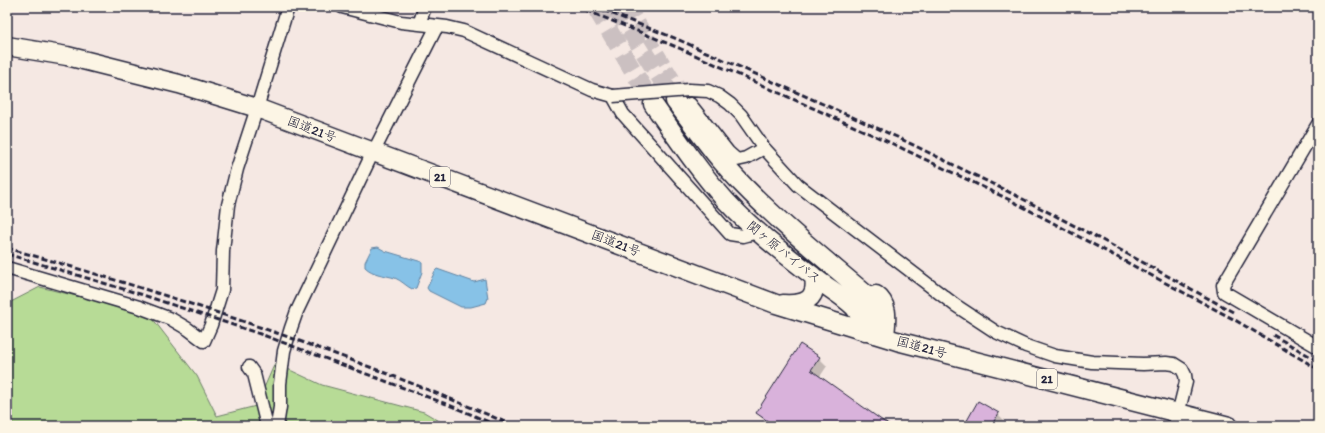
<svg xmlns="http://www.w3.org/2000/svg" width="1325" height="433" font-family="Itim,'Klee One',sans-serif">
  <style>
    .green { fill: #b7db96; stroke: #6c7e68 }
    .water { fill: #87c2e7; stroke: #5f82a2 }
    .shadow { fill: #0003 }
    .building { fill: #d9b2db; stroke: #22223b }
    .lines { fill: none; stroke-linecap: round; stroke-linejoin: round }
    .minor-tunnel { stroke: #cbc0c1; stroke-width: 12; stroke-dasharray: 12 6; stroke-linecap: butt }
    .highway-tunnel { stroke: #cbc0c1; stroke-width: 18; stroke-dasharray: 18 9; stroke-linecap: butt }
    .minor-casing { stroke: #22223b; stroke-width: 15 }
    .highway-casing { stroke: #22223b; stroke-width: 21 }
    .minor { stroke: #fcf5e5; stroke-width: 12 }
    .highway { stroke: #fcf5e5; stroke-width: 18 }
    .rail { stroke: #22223b; stroke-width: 3; stroke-dasharray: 6 3; stroke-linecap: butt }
    .minor-bridge-casing { stroke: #22223b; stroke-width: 15; stroke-linecap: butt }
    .minor-bridge { stroke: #fcf5e5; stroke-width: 12 }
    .labels { text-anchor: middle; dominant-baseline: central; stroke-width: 3; stroke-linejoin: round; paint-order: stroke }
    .shield { fill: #fcf5e5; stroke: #63616e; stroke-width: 1 }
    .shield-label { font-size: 12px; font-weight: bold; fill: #22223b }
    .street-label { font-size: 13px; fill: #22223b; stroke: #fcf5e5 }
  </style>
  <rect width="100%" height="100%" fill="#f5e8e3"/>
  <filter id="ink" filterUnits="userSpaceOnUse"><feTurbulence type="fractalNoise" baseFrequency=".025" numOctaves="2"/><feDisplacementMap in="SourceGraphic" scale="8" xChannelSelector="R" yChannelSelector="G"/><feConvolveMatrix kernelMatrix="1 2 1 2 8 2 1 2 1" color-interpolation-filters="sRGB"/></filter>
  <g filter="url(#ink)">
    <path class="green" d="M40 287 149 314 197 376 217 416 256 406 275 363 322 385 424 412 448 426H7V304Z"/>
    <path class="water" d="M378 247 385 251 422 262V272L416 288 412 289C406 286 402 281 395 278 385 275 373 275 365 267V262L372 248Z
      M437 269 474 282 485 279 488 298 486 303 471 307H461L429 291 427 288 435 271Z"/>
    <path class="shadow" d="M819 358 827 366 819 378 888 426H773L765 421 757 413Z
      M998 414 1004 420 1000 426H965Z"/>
    <path class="building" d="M800 344 820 357 811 370 890 426H775L756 413Z
      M978 401 999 413 991 426H964Z"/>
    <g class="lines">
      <path class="minor-tunnel" d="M630 7 690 104"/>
      <path class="highway-tunnel" d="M595 7 653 104
        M615 7 675 101"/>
      <g class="minor-casing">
        <path id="minor" d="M342 7 401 22 447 27 464 31 592 90 613 96 623 114 730 234 743 236 758 232
          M419 24 425 7
          M689 90 708 91 719 96 730 104 741 115 764 148 798 185 955 305 996 332 1026 346 1055 356 1092 362 1143 364 1166 363 1174 364 1182 369 1185 375 1186 382 1175 426
          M690 104 728 152 737 160 746 158 764 148
          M1318 124 1223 285 1224 292 1318 347
          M7 268 139 307 171 319 188 329 204 341 211 325 222 290 223 251 228 205 237 169 257 108 288 7
          M249 367 254 374 267 426
          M277 426 280 407V384L284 351 291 328 297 311 373 152 377 145 437 26"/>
      </g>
      <g class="highway-casing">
        <path id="highway" d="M7 46 67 56 179 84 257 108 776 304 897 341 1229 426
          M675 101C697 130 718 160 744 186 783 226 827 261 869 297 876 314 874 316 865 332
          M653 104C676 137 699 171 726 201 752 229 783 253 813 276 826 287 842 295 854 307 860 314 863 323 865 332
          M876 295C890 305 886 322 885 337
          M783 304C803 305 818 301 814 277"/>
      </g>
      <use href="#minor" class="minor"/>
      <use href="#highway" class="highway"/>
      <path class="rail" d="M578 7 679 48 893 144 1012 201 1235 320 1318 369
        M595 7 677 39 897 137 1017 196 1102 240 1233 312
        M7 248C179 297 350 354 514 426
        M7 254 140 294 263 335 449 405 498 426
        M1273 335 1318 361"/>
      <g class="minor-bridge-casing">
        <path id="minor-bridge" d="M613 96 689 90"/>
      </g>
      <use href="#minor-bridge" class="minor-bridge"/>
    </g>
  </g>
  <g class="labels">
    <g class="shield">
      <rect x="430" y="167" width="20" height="20" rx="3"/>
      <rect x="1037" y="369" width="20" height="20" rx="3"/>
    </g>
    <g class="shield-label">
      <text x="440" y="177">21</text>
      <text x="1047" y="379">21</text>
    </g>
    <g class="street-label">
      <text transform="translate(312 129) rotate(21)">国道21号</text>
      <text transform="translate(616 243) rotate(21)">国道21号</text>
      <text transform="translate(784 252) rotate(39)">関ヶ原バイパス</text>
      <text transform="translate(922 347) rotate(15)">国道21号</text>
    </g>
  </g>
  <rect width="1325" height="433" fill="none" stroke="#fcf5e5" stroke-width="24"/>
  <rect x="12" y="12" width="1301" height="409" fill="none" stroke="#22223b" stroke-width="1.5" filter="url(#ink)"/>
</svg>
